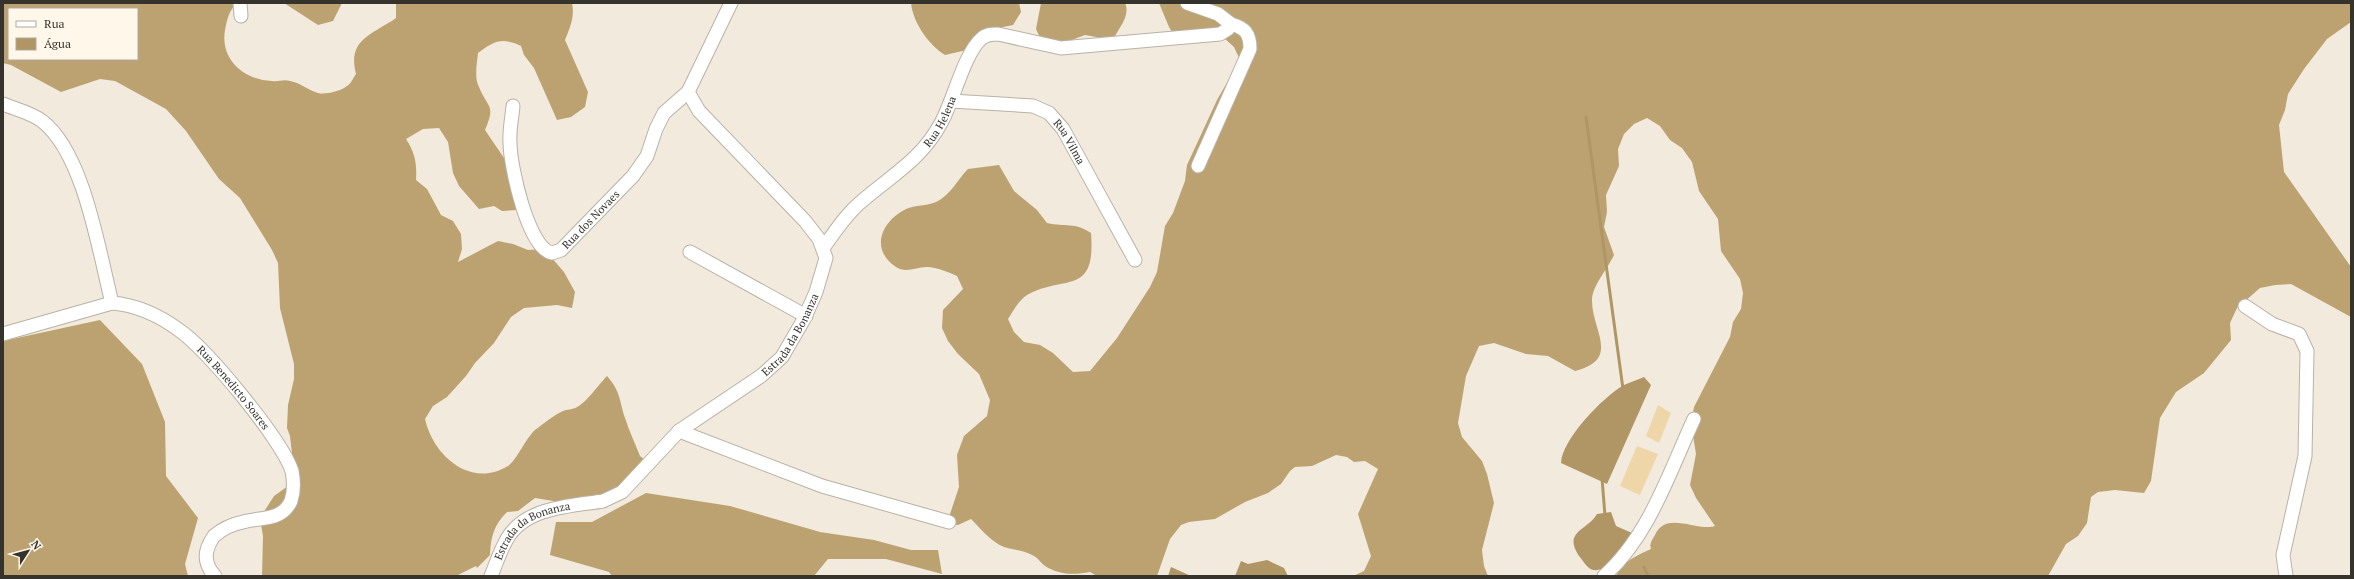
<svg xmlns="http://www.w3.org/2000/svg" width="2354" height="579" font-family="'PT Serif',serif">
  <style>
    .green { fill: #efd6a8 }
    .forest { fill: #bca270; fill-rule: evenodd }
    .water { fill: #b09665 }
    .lines { fill: none; stroke-linecap: round; stroke-linejoin: round }
    .stream { stroke: #b09665; stroke-width: 3 }
    .minor-casing { stroke: #b9b2a5; stroke-width: 15 }
    .minor { stroke: #fff; stroke-width: 13 }
    .labels { text-anchor: middle; dominant-baseline: central; stroke-width: 3; stroke-linejoin: round; paint-order: stroke }
    .street-label { font-size: 11px; fill: #36332d; stroke: #fff7ea }
  </style>
  <rect width="100%" height="100%" fill="#f2eadd"/>
  <path class="green" d="M1658 405 1671 413 1659 443 1646 436Z
    M1637 446 1658 454 1640 495 1620 486Z"/>
  <path class="forest" d="M3 3H238C229 9 227 20 225 30 220 60 244 80 272 81 278 82 284 79 290 81 301 83 308 90 318 93 325 95 341 91 347 86 351 84 353 78 356 74 347 39 372 35 396 18V3H572C575 16 570 28 565 40L588 92 585 107 571 117 557 120 534 68 524 55 521 46C501 37 495 41 478 53 477 63 474 78 479 87 488 109 496 104 485 130L504 158 514 167 524 195 527 199 517 210 502 211 494 206 479 209 459 186 453 173 448 142 439 128 423 129 406 139C415 153 417 163 416 180L427 189 441 215 453 221 461 234 462 249 458 262 498 241 513 244 528 250 544 249 564 272 575 292 572 308 557 305 524 308 511 317 494 343 475 363 466 376 447 397 433 406 425 419C433 455 470 489 508 466 517 460 525 439 535 430 543 424 554 415 563 411 567 409 573 410 577 407 587 402 599 384 607 376 621 392 619 400 625 418 629 431 635 443 640 456L645 460 635 475 598 505 566 503 535 498 518 511 507 512C494 525 491 536 490 555L477 568 476 566 456 576H262L263 536 260 518 274 496 288 486 294 471 290 436 287 428 288 405 294 379V364L280 308 278 263 272 250 240 198 219 179 186 131 166 109 115 81 100 79 61 92 11 65 3 63ZM9 9H137V59H9Z
    M284 3H342L333 21 318 25Z
    M911 3H1019L1021 12 1013 25 998 28 975 48 945 55C929 45 913 23 911 3Z
    M1041 3H1125C1131 16 1118 29 1113 40L1085 35 1058 45 1042 42 1036 29Z
    M1159 3H2351V22L2327 39 2304 69 2288 94 2285 110 2279 125 2284 172 2351 267V317L2291 284 2275 285 2260 288 2237 308 2230 323 2231 340 2204 373 2176 392 2160 418 2151 481 2144 493 2115 490 2098 492 2091 497 2087 523 2078 536 2066 544 2048 576H1616C1623 561 1636 556 1651 549 1649 544 1652 540 1655 535 1666 510 1697 532 1715 526L1696 498 1690 485 1696 454 1691 423 1694 407 1730 337 1733 322 1741 309 1743 293 1740 279 1721 251 1718 219 1699 191 1692 162 1682 148 1670 140 1660 126 1647 118 1634 124 1624 134 1618 149 1619 166 1606 195 1607 212 1604 227 1614 255C1608 268 1593 285 1592 299 1591 330 1622 359 1575 371L1548 356 1526 354 1494 343 1479 346 1466 376 1458 423 1462 437 1482 461 1487 474 1494 503 1482 550 1484 566 1488 576H1353L1364 571 1371 556 1358 514 1378 469 1365 461 1354 462 1347 457 1336 455 1312 466 1295 467 1290 471 1281 484 1268 493 1245 502 1215 519 1189 522 1181 525 1170 539 1157 576H1097L1090 572C1074 575 1059 575 1045 566 1041 563 1038 558 1034 556 1024 550 1014 550 1004 547 991 542 980 528 971 519L958 525 947 523 959 487 957 455 964 436 987 416 990 400 979 374 958 354 948 341 942 328 943 310 963 289 957 276C948 272 939 268 928 267 918 266 906 274 896 267 869 249 882 221 906 209 915 205 927 206 936 202 950 196 957 180 968 169L999 165 1014 191 1037 210 1047 223C1066 227 1074 222 1091 233 1096 297 1065 274 1027 295 1019 300 1013 311 1008 319L1014 332 1024 342 1040 345 1053 353 1073 372 1090 371 1117 338 1150 287 1157 272 1165 226 1173 213 1185 181 1187 165 1217 100 1240 60 1234 47 1223 37H1175L1169 27Z
    M100 320 142 364 165 422 166 476 198 518 185 564 188 576H3V341Z
    M646 493 730 506 820 532 874 540 911 550H938L942 574 886 559H828L814 576H612L609 572 550 555 556 522H592Z"/>
  <path class="water" d="M1644 377 1651 385 1607 484 1561 463C1562 439 1603 397 1624 385 1630 382 1638 380 1644 377Z
    M1611 512 1616 526 1632 533C1626 545 1605 579 1589 568 1585 565 1582 559 1579 556 1576 551 1572 544 1574 538 1578 528 1591 525 1597 514Z
    M1267 560 1284 568 1288 576H1235L1241 561 1248 564Z
    M1171 567 1191 576H1168Z"/>
  <g class="lines">
    <path class="stream" d="M1586 117 1623 389
      M1602 478 1605 516
      M1644 567 1648 576"/>
    <g class="minor-casing">
      <g id="minor">
        <path d="M240 3 241 16"/>
        <path id="s1" d="M951 101 1033 106 1049 113 1063 129 1135 260"/>
        <path d="M3 104C15 109 32 113 42 121 84 153 99 252 112 303"/>
        <path id="s2" d="M513 106C512 118 509 131 510 143 510 165 528 249 552 253L561 250 633 176 647 156 656 129 664 113 688 92"/>
        <path d="M1198 166 1250 49C1250 33 1245 28 1231 24"/>
        <path id="s3" d="M823 248C835 232 846 214 862 201 892 175 921 160 941 123 953 102 964 54 981 39 986 34 992 34 998 34L1061 48 1220 34 1228 29 1231 24 1218 14 1187 3"/>
        <path d="M690 252 806 316"/>
        <path d="M2245 306 2272 324 2299 334 2307 351 2305 456 2283 555 2286 576"/>
        <path id="s4" d="M3 334 112 303C136 305 160 316 179 330 207 349 282 440 292 471 294 481 294 492 291 501 282 521 261 517 243 522 233 524 222 529 214 536 204 550 203 563 215 576"/>
        <path d="M679 431 822 486 949 522"/>
        <path id="s5" d="M491 576C496 564 500 551 507 539 525 507 571 506 603 501L622 492 679 431 761 376 782 357 804 319 816 292 826 258 819 239 805 221 699 111 688 92 731 3"/>
        <path d="M1604 576C1649 536 1669 473 1694 419"/>
      </g>
    </g>
    <use href="#minor" class="minor"/>
  </g>
  <g class="labels">
    <g class="street-label">
      <text stroke="none"><textPath href="#s3" startOffset="174">Rua Helena</textPath></text>
      <text stroke="none"><textPath href="#s1" startOffset="135">Rua Vilma</textPath></text>
      <text stroke="none"><textPath href="#s2" startOffset="211">Rua dos Novaes</textPath></text>
      <text stroke="none"><textPath href="#s5" startOffset="402">Estrada da Bonanza</textPath></text>
      <text stroke="none"><textPath href="#s4" startOffset="266">Rua Benedicto Soares</textPath></text>
      <text stroke="none"><textPath href="#s5" startOffset="66">Estrada da Bonanza</textPath></text>
    </g>
  </g>
  <rect width="2354" height="579" fill="none" stroke="#36332d" stroke-width="8"/>
  <rect x="8" y="8" width="130" height="52" fill="#fff7ea" stroke="#afa99e"/>
  <rect x="16" y="21" width="20" height="6" fill="#ffffff" stroke="#afa99e"/>
  <text x="44" y="28" font-size="12" fill="#36332d">Rua</text>
  <rect x="16" y="38" width="20" height="12" fill="#b09665" stroke="#afa99e"/>
  <text x="44" y="48" font-size="12" fill="#36332d">Água</text>
  <g transform="translate(28 551) rotate(54)" stroke="#fff7ea" stroke-width="3" paint-order="stroke">
  <path d="M0-3L7 15L0 10L-7 15Z" fill="#36332d"/>
  <text y="-6" font-size="11" font-weight="bold" text-anchor="middle" fill="#36332d">N</text>
  </g>
</svg>
